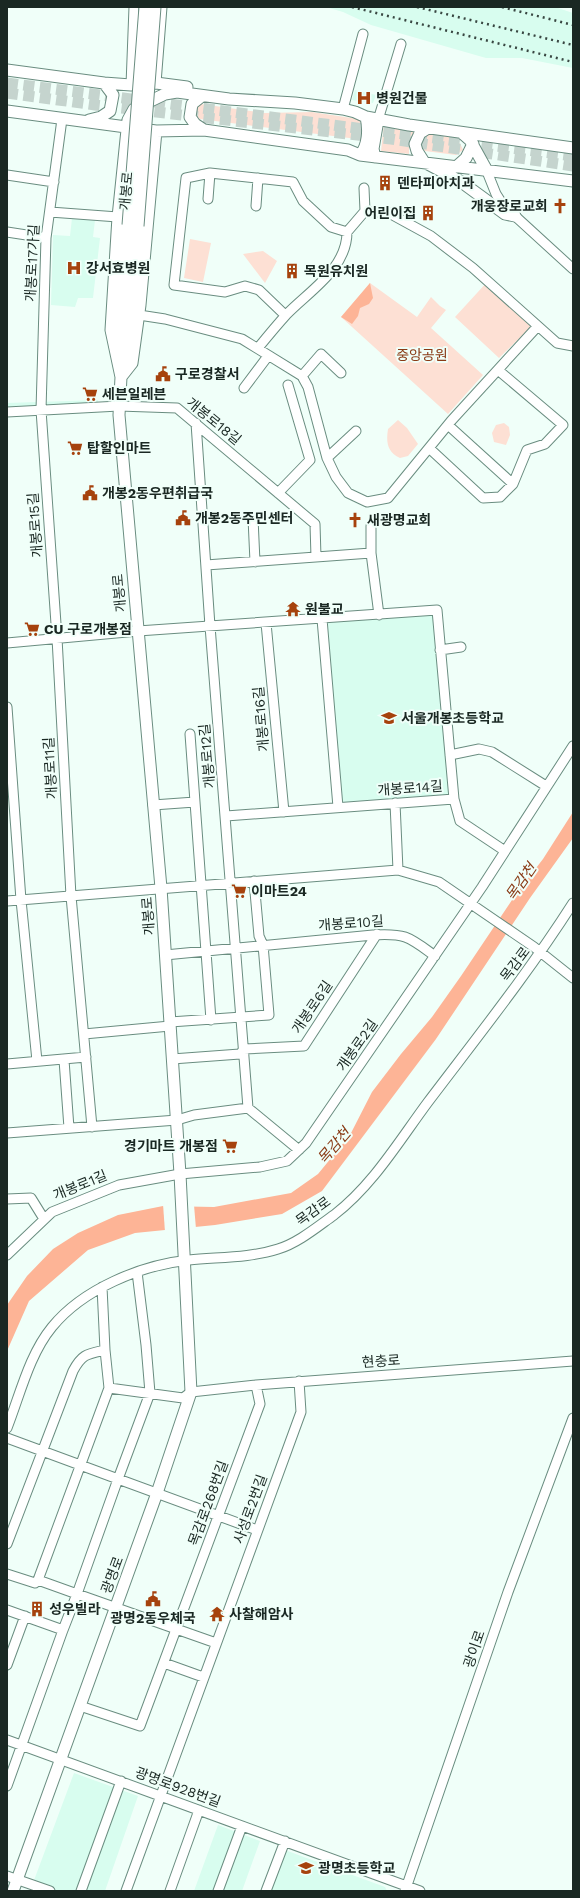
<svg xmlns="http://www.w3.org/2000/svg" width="580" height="1898" font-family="'Work Sans','Noto Sans KR',sans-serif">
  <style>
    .built { fill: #d8fdef }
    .green { fill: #fde0d4 }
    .water { fill: #fdb496 }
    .pier { fill: #f0fff9 }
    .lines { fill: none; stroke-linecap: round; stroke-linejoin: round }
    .major-tunnel { stroke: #c5d4ce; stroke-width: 11; stroke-dasharray: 11 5.5; stroke-linecap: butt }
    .minor-casing { stroke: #6a8d80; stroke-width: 11 }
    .major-casing { stroke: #6a8d80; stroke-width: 13 }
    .minor { stroke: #fff; stroke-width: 9 }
    .major { stroke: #fff; stroke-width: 11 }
    .rail { stroke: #394742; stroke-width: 2.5; stroke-dasharray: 2 4; stroke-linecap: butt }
    .major-bridge-casing { stroke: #6a8d80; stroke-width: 13; stroke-linecap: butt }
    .major-bridge { stroke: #fff; stroke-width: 11 }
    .labels { text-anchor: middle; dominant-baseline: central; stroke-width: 4; stroke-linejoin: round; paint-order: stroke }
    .poi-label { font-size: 14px; font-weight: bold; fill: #1a2823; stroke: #f0fff9; text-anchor: start }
    .street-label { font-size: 14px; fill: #1a2823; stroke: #f0fff9 }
    .park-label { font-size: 14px; fill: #893a15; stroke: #f0fff9 }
    .water-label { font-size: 15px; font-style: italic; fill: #893a15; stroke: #f0fff9 }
  </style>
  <rect width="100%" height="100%" fill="#f0fff9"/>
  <path class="built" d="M326 7H555L573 13V68L522 58H486L371 25 343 12Z
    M355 90 376 95 373 103 352 100Z
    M72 218 95 220 93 237 100 238 93 298H78L75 307 51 305 53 235 70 236Z
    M98 400 99 412 7 417V403Z
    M437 610 454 799 338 807 322 619Z
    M74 1773 138 1796 105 1891H30Z
    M218 1825 260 1841 242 1891H194Z
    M285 1850 385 1887 387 1891H269Z"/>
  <path class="green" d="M201 104 265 113 312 112 358 119 364 127 362 135 357 139 200 119 196 116 195 110 196 106Z
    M384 123 417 128 409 139V154L381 151Z
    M425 134C441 136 458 133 463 150L456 155 425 151 420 145Z
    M190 239 211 243 203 282 184 278Z
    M263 251 277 261 265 283 243 254Z
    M488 281 534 324 499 358 455 317Z
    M370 283 417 317 431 297 440 306 446 310 431 328 483 375 448 414 341 317Z
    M398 420 407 428 418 444 408 456 400 458C387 452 386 442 388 429Z
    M504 423 509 427 510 435 506 445 494 442 492 433 496 425Z"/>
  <path class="water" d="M370 283 373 298 369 304 360 308 358 316 352 324 341 317Z
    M573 812V838L530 898 436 1039 322 1191 282 1214 215 1225 135 1233 88 1250 29 1301 7 1351V1305L27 1276 53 1249 78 1233 118 1215 163 1206 214 1207 291 1193 318 1174 350 1135 372 1092 401 1054 432 1017 461 976 516 894 543 859Z"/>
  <path class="pier" d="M163 1204 194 1205 196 1229 165 1232Z"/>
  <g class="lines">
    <path class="major-tunnel" d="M7 83 573 156
      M7 93 95 105 391 139 573 166"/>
    <g class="minor-casing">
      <path id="minor" d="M156 83 162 7
        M131 85 134 7
        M343 109 363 34
        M62 119 46 238 41 410 57 638 71 896 92 1127
        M378 120 401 44
        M486 169 496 194 503 205 573 269
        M7 175 54 182
        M208 199 210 173
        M256 206 258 178
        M365 211 389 213 431 236 473 268 557 343 573 346
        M50 212 118 217
        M7 232 46 238
        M139 315 165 319 242 339 302 376 308 387 327 458 336 477 348 493 367 502 388 498 451 421 537 327
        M285 315 259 290 245 286 225 292 174 285 186 178 210 173 293 182 303 201 331 227 347 232
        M258 348C267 337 276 326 286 315 309 291 347 269 347 232L365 211 364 188
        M302 376 321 354 341 373
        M244 388 268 356
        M7 412 119 406 177 408 315 524 316 557
        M196 423 210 626 248 1108
        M448 425 513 484
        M429 448 483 498 500 497 513 484 527 450 545 444 563 425 498 370
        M327 458 356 431
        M278 493 310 460 288 385
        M253 518 255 562
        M371 526V553L379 615
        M206 565 371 553
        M322 619 338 807
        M266 623 284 812
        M7 643 138 631 437 610 454 799 226 816
        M440 650 461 647
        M7 707 21 900 37 1061
        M190 734 211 1020
        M450 755 479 749 492 752 546 786
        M454 799 460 821 505 851
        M395 803 398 870
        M153 805 195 802
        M7 901 398 870 439 882 534 947 573 978
        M165 955 373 935C406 933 409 937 435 956
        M170 1022 269 1015 263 945 259 936 254 881
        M84 1034 170 1026
        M244 1049 304 1046 377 934
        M172 1059 240 1054 244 1049
        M64 1060 69 1128
        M7 1064 86 1057
        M7 1133 177 1120 194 1115 248 1108 299 1150
        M7 1199 31 1198 44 1219
        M7 1255 52 1212 119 1185 180 1174 260 1167 287 1161 306 1143 482 887 573 746
        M137 1272 146 1345 150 1393 118 1479 257 1530
        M109 1388 183 1398 191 1392 256 1385 573 1361
        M7 1428C20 1395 29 1355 52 1327 83 1289 141 1265 189 1260 218 1257 250 1258 278 1249 298 1243 317 1227 334 1215 373 1185 399 1141 428 1102 478 1036 529 972 573 903
        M7 1438 118 1479 77 1594 38 1580 35 1583 7 1574
        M7 1544 73 1371C82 1354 87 1354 105 1350
        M38 1580 109 1388 105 1350 102 1287
        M7 1610 63 1630 7 1786
        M63 1630 77 1594 216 1643
        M164 1663 203 1677
        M7 1665 25 1616
        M80 1706 140 1726 260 1404 256 1385
        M7 1740 420 1891
        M7 1876 50 1891
        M81 1891 121 1781
        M126 1891 301 1412 299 1381
        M170 1891 199 1810
        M218 1891 242 1826
        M266 1891 285 1841
        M405 1891 508 1592 573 1418"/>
    </g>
    <g class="major-casing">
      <path id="major" d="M7 70 104 83 131 85 156 83 187 87
        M202 96 192 104 190 117 195 124 204 130
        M7 111 156 131 204 130 348 150 360 155 573 181
        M89 120 101 117 110 111 113 95 104 83
        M428 128 420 133 415 144 417 151 424 162 460 181 505 214 515 216
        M462 133 470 140 486 169
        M360 155C368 146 369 130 366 117
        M375 157 373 149 378 120
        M457 166 466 158 473 144
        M120 348V329L128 225
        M122 369 131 313 138 226
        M121 377 132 363 140 305 156 131
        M13 1891 157 1493 191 1392 180 1174 161 888 119 415 121 377 111 330 118 217 128 120 134 109 165 94 177 92 229 99 295 103 343 109 355 112 366 117 409 125 573 148"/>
    </g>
    <use href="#minor" class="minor"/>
    <use href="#major" class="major"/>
    <path class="rail" d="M352 7 573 62
      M417 7 573 45
      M502 7 573 25"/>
    <g class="major-bridge-casing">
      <path id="major-bridge" d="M128 225 145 7
        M138 226 155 7"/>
    </g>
    <use href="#major-bridge" class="major-bridge"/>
  </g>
  <defs>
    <g id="hospital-bare" transform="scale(1.2)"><path d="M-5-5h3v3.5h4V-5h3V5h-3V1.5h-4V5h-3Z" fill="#a6420d" stroke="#f0fff9" stroke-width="2.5" paint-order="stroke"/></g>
    <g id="building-bare" transform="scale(1.2)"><path d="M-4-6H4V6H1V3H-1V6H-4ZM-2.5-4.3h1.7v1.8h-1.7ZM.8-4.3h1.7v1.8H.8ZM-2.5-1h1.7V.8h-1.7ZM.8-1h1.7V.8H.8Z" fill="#a6420d" stroke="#f0fff9" stroke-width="2.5" paint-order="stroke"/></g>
    <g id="church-bare" transform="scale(1.2)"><path d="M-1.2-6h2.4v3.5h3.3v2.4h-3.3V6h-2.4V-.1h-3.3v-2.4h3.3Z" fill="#a6420d" stroke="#f0fff9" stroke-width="2.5" paint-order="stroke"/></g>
    <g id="civic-bare" transform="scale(1.2)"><path d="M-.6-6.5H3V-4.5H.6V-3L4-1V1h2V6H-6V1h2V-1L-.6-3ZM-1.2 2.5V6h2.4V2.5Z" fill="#a6420d" stroke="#f0fff9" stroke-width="2.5" paint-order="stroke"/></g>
    <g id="supermarket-bare" transform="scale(1.2)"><path d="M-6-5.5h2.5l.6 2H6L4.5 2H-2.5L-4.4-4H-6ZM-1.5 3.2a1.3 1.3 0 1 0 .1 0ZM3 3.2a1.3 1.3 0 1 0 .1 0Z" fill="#a6420d" stroke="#f0fff9" stroke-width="2.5" paint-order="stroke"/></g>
    <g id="temple-bare" transform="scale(1.2)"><path d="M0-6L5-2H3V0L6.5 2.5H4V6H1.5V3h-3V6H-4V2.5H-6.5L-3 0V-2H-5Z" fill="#a6420d" stroke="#f0fff9" stroke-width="2.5" paint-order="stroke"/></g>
    <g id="school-bare" transform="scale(1.2)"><path d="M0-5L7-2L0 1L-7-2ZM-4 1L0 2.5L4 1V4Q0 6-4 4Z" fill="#a6420d" stroke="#f0fff9" stroke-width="2.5" paint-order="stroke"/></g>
  </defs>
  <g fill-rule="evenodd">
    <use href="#hospital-bare" x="364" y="98"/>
    <use href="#building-bare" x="385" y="183"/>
    <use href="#church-bare" x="560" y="206"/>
    <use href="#building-bare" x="428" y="213"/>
    <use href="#hospital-bare" x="74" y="268"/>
    <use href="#building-bare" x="292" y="271"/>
    <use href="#civic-bare" x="163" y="374"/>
    <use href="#supermarket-bare" x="90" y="394"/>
    <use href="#supermarket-bare" x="75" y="448"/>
    <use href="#civic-bare" x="90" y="493"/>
    <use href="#civic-bare" x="183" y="518"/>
    <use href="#church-bare" x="355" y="520"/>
    <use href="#temple-bare" x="293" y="609"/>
    <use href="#supermarket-bare" x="32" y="629"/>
    <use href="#school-bare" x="389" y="718"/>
    <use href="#supermarket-bare" x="239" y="891"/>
    <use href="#supermarket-bare" x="230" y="1146"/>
    <use href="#civic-bare" x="153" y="1599"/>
    <use href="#building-bare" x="37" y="1609"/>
    <use href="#temple-bare" x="217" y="1614"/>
    <use href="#school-bare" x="306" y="1868"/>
  </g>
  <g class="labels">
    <g class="poi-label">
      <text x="376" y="98">병원건물</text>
      <text x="397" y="183">덴타피아치과</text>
      <text x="548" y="206" text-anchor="end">개웅장로교회</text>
      <text x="416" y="213" text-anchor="end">어린이집</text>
      <text x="86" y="268">강서효병원</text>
      <text x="304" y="271">목원유치원</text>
      <text x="175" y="374">구로경찰서</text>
      <text x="102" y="394">세븐일레븐</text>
      <text x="87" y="448">탑할인마트</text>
      <text x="102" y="493">개봉2동우편취급국</text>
      <text x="195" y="518">개봉2동주민센터</text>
      <text x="367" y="520">새광명교회</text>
      <text x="305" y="609">원불교</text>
      <text x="44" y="629">CU 구로개봉점</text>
      <text x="401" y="718">서울개봉초등학교</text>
      <text x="251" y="891">이마트24</text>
      <text x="218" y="1146" text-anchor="end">경기마트 개봉점</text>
      <text x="49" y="1609">성우빌라</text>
      <text x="229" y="1614">사찰해암사</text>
      <text x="153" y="1618" text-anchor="middle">광명2동우체국</text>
      <text x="318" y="1868">광명초등학교</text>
    </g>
    <g class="street-label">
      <text transform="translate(126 191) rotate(-85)">개봉로</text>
      <text transform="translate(32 263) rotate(-87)">개봉로17가길</text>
      <text transform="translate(214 421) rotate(39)">개봉로18길</text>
      <text transform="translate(35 525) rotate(-94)">개봉로15길</text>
      <text transform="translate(119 593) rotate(-95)">개봉로</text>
      <text transform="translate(261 719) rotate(-95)">개봉로16길</text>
      <text transform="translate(207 756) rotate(-95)">개봉로12길</text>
      <text transform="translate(50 768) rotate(-93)">개봉로11길</text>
      <text transform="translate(410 788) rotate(-4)">개봉로14길</text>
      <text transform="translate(148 916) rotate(-94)">개봉로</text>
      <text transform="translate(351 923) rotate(-4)">개봉로10길</text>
      <text transform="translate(515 964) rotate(-53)">목감로</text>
      <text transform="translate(312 1007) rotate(-56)">개봉로6길</text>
      <text transform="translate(357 1045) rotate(-55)">개봉로2길</text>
      <text transform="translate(80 1185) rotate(-22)">개봉로1길</text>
      <text transform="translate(313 1211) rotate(-36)">목감로</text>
      <text transform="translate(381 1361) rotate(-4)">현충로</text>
      <text transform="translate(208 1503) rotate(-70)">목감로268번길</text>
      <text transform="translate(250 1509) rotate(-70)">사성로2번길</text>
      <text transform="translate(112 1575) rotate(-70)">광명로</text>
      <text transform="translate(474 1649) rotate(-71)">광이로</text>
      <text transform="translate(178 1787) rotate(20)">광명로928번길</text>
    </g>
    <g class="park-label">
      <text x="422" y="355">중앙공원</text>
    </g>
    <g class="water-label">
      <text transform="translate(521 882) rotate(-55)">목감천</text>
      <text transform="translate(334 1146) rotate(-49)">목감천</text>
    </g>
  </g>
  <rect width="580" height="1898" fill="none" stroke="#1a2823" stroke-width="16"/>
</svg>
